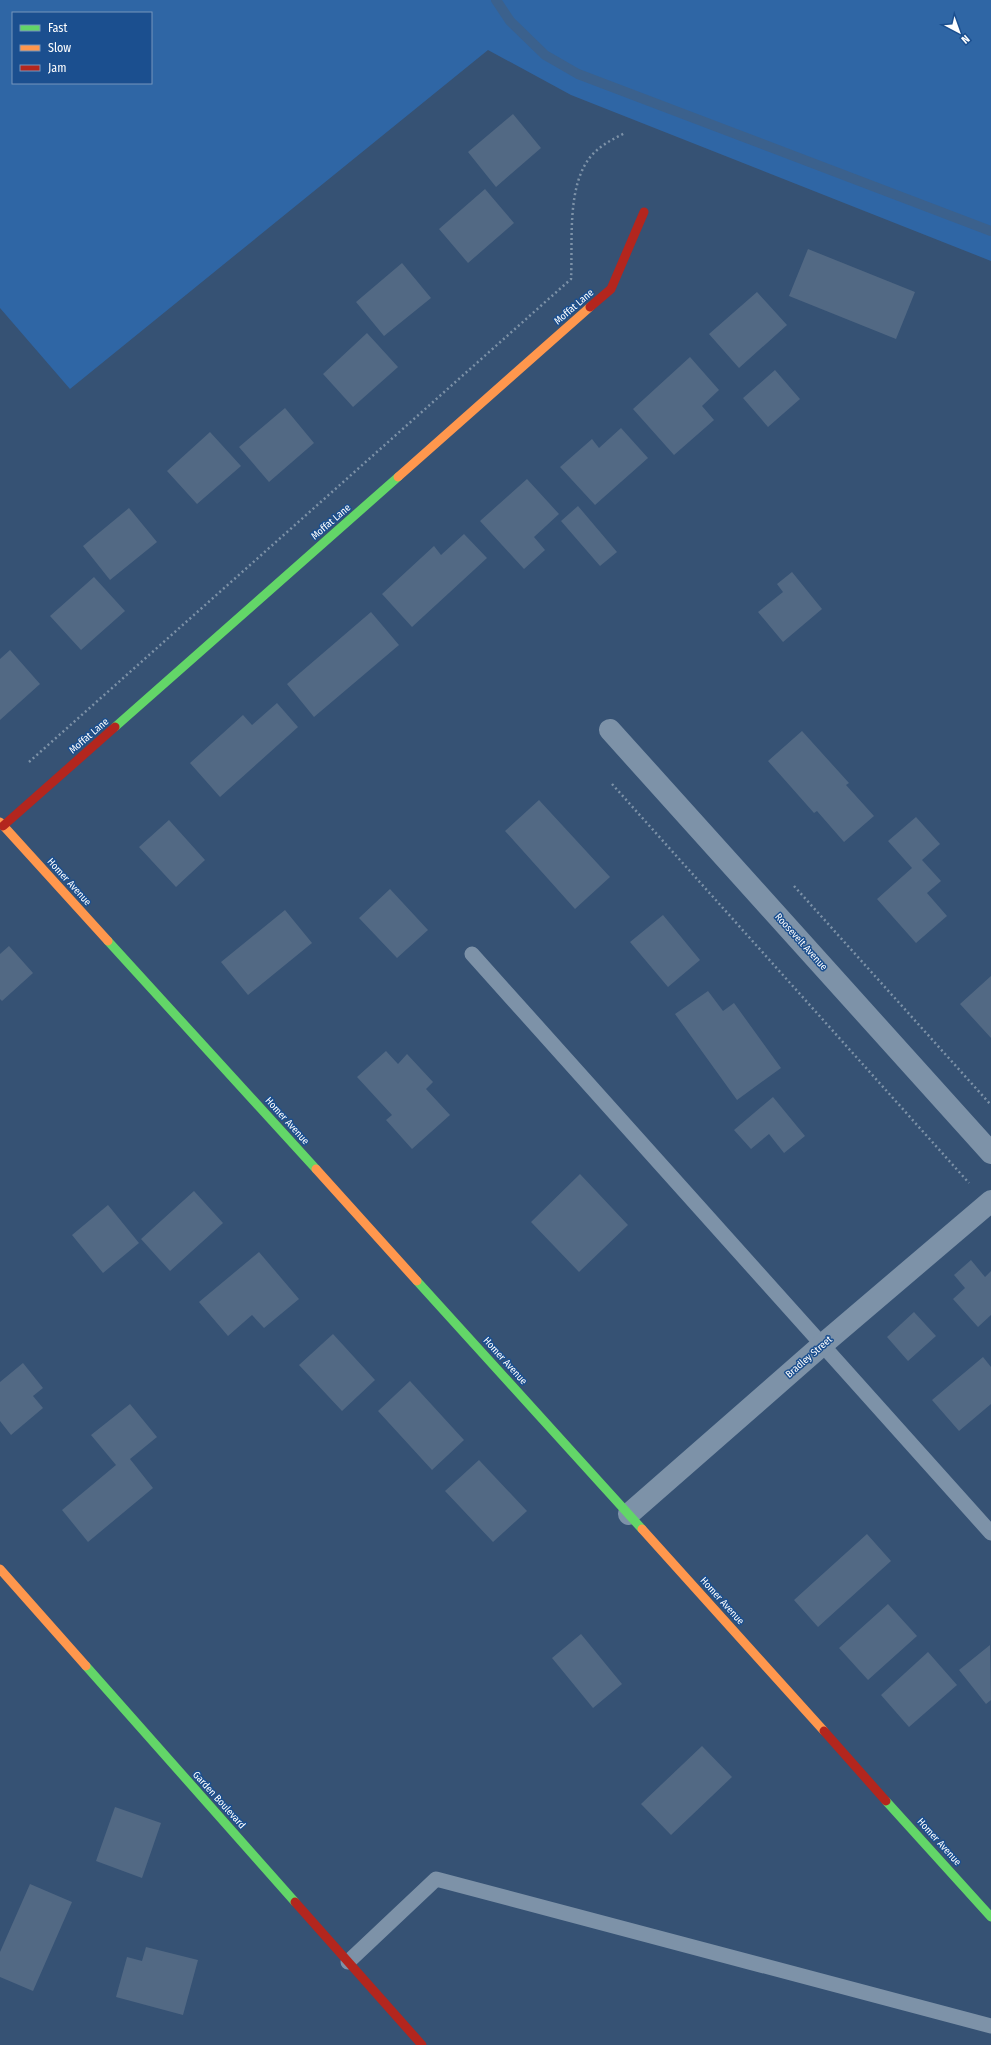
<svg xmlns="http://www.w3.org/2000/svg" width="991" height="2045" font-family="'Fira Sans Condensed',sans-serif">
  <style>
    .green { fill: #2f66a5; fill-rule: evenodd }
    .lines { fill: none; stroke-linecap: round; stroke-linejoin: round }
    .stream { stroke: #3b618d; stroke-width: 10 }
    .building { fill: #526984 }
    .path { stroke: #7d92a8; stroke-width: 2.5; stroke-dasharray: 2 3; stroke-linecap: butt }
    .lane { stroke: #7d92a8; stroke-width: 15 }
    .street { stroke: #7d92a8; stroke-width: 22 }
    .fast { stroke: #63d668; stroke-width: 9 }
    .slow { stroke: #ff974d; stroke-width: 9 }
    .jam { stroke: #b3261e; stroke-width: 9 }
    .labels { text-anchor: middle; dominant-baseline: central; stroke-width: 3; stroke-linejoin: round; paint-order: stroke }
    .street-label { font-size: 10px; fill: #fff; stroke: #1b4f8f }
  </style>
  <rect width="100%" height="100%" fill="#365274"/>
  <path class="green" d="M0 0H991V261L571 95 488 50 70 389 0 308ZM13 13H151V83H13Z"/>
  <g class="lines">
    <path class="stream" d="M496 0 510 21 545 55 578 74 991 231"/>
  </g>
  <path class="building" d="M513 114 541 148 496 187 468 152Z
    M485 189 514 223 468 263 439 229Z
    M808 249 915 292 896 339 789 296Z
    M402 263 431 298 384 336 356 302Z
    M757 292 787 325 739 368 709 334Z
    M367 333 398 367 353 407 323 374Z
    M690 357 719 390 702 406 714 420 674 455 633 409Z
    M775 370 800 399 768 427 743 398Z
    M285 408 314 443 269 482 239 447Z
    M621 428 648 458 595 505 560 467 592 439 599 448Z
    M210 432 241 466 197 504 167 471Z
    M527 479 559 514 534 537 545 550 524 569 480 521Z
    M578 506 617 552 600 566 561 521Z
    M129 508 157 542 110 580 83 546Z
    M464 534 487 558 412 627 382 594 434 546 441 555Z
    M792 572 822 609 783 642 758 612 783 592 777 584Z
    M94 577 125 611 81 650 50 616Z
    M371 612 399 645 314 717 287 684Z
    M10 650 40 684 0 720V659Z
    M277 703 298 727 220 797 190 763 243 715 252 725Z
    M802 731 849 783 846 785 874 816 844 842 817 811 814 813 768 761Z
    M539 800 610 877 575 909 505 831Z
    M916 817 940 844 922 860 941 881 927 893 947 916 916 943 877 899 912 868 888 841Z
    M169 820 205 860 176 887 139 847Z
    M390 889 428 930 397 958 359 918Z
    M285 910 312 943 248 995 221 962Z
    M663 915 700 960 668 987 630 942Z
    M9 946 33 973 2 1001 0 999V954Z
    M991 976V1038L960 1004Z
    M708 991 723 1011 734 1003 781 1068 737 1100 675 1014Z
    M386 1051 398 1064 407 1054 433 1082 426 1089 450 1115 412 1149 386 1120 392 1115 357 1077Z
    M773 1097 805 1136 784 1153 769 1134 751 1149 734 1130Z
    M580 1174 628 1225 579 1272 531 1222Z
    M194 1191 223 1223 170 1271 141 1239Z
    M108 1205 139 1243 103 1273 72 1235Z
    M259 1252 299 1299 264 1328 252 1315 228 1336 199 1302Z
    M971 1260 985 1277 991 1271V1315L978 1327 953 1299 965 1288 954 1275Z
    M914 1312 936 1336 908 1361 887 1337Z
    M333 1334 375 1380 342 1411 299 1365Z
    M983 1357 991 1367V1404L959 1431 932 1400Z
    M23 1363 43 1388 33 1396 43 1408 11 1435 0 1421V1382Z
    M410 1381 464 1440 432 1470 378 1411Z
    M130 1404 157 1437 130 1459 153 1488 88 1542 62 1510 116 1465 91 1435Z
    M479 1460 527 1511 493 1542 445 1491Z
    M867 1534 891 1561 818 1627 794 1600Z
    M888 1604 917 1636 868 1680 839 1648Z
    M581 1634 622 1684 593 1708 552 1658Z
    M990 1645 991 1700 986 1704 959 1670Z
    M928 1652 957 1685 909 1727 881 1695Z
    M702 1746 732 1777 671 1835 641 1804Z
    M115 1807 161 1823 142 1878 96 1861Z
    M30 1884 72 1902 33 1991 0 1977V1952Z
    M146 1947 198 1960 183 2015 116 1997 127 1957 142 1961Z"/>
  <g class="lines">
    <path class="path" d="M29 762 571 279C573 242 566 184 592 155 601 145 613 139 625 133
      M612 784 969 1183
      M794 886 991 1105"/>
    <path class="lane" d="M472 954 991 1533
      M348 1962 436 1879 991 2026"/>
    <path class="street" d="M610 730 991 1153
      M629 1514 822 1345 991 1201"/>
    <path class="fast" d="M115 727 398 477
      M108 941 316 1169
      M417 1281 642 1529
      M86 1666 295 1902
      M886 1801 991 1917"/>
    <path class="slow" d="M398 477 590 307
      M0 822 108 941
      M316 1169 417 1281
      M642 1529 824 1731
      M0 1569 86 1666"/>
    <path class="jam" d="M590 307 611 289 644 212
      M3 826 115 727
      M824 1731 886 1801
      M295 1902 422 2045"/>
  </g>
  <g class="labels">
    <g class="street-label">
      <text transform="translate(574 307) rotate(-41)">Moffat Lane</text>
      <text transform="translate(331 522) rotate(-41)">Moffat Lane</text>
      <text transform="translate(89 736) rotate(-41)">Moffat Lane</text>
      <text transform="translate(69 882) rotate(48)">Homer Avenue</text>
      <text transform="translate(801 942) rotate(48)">Roosevelt Avenue</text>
      <text transform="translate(287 1121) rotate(48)">Homer Avenue</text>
      <text transform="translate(809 1357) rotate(-41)">Bradley Street</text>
      <text transform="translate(505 1361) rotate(48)">Homer Avenue</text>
      <text transform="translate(722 1601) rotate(48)">Homer Avenue</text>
      <text transform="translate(219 1800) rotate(48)">Garden Boulevard</text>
      <text transform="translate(939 1842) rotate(48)">Homer Avenue</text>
    </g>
  </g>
  <rect x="12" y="12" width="140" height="72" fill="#1b4f8f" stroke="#7695bc"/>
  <rect x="20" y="25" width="20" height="6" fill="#63d668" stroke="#7695bc"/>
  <text x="48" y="32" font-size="12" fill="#ffffff">Fast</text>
  <rect x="20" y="45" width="20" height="6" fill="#ff974d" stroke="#7695bc"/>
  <text x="48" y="52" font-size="12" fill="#ffffff">Slow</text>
  <rect x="20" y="65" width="20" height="6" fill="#b3261e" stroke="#7695bc"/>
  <text x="48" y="72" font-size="12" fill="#ffffff">Jam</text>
  <g transform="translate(959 32) rotate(139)" stroke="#1b4f8f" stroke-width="3" paint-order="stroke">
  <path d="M0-3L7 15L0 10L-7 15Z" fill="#ffffff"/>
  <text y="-6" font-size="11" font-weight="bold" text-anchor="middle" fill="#ffffff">N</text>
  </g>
</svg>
